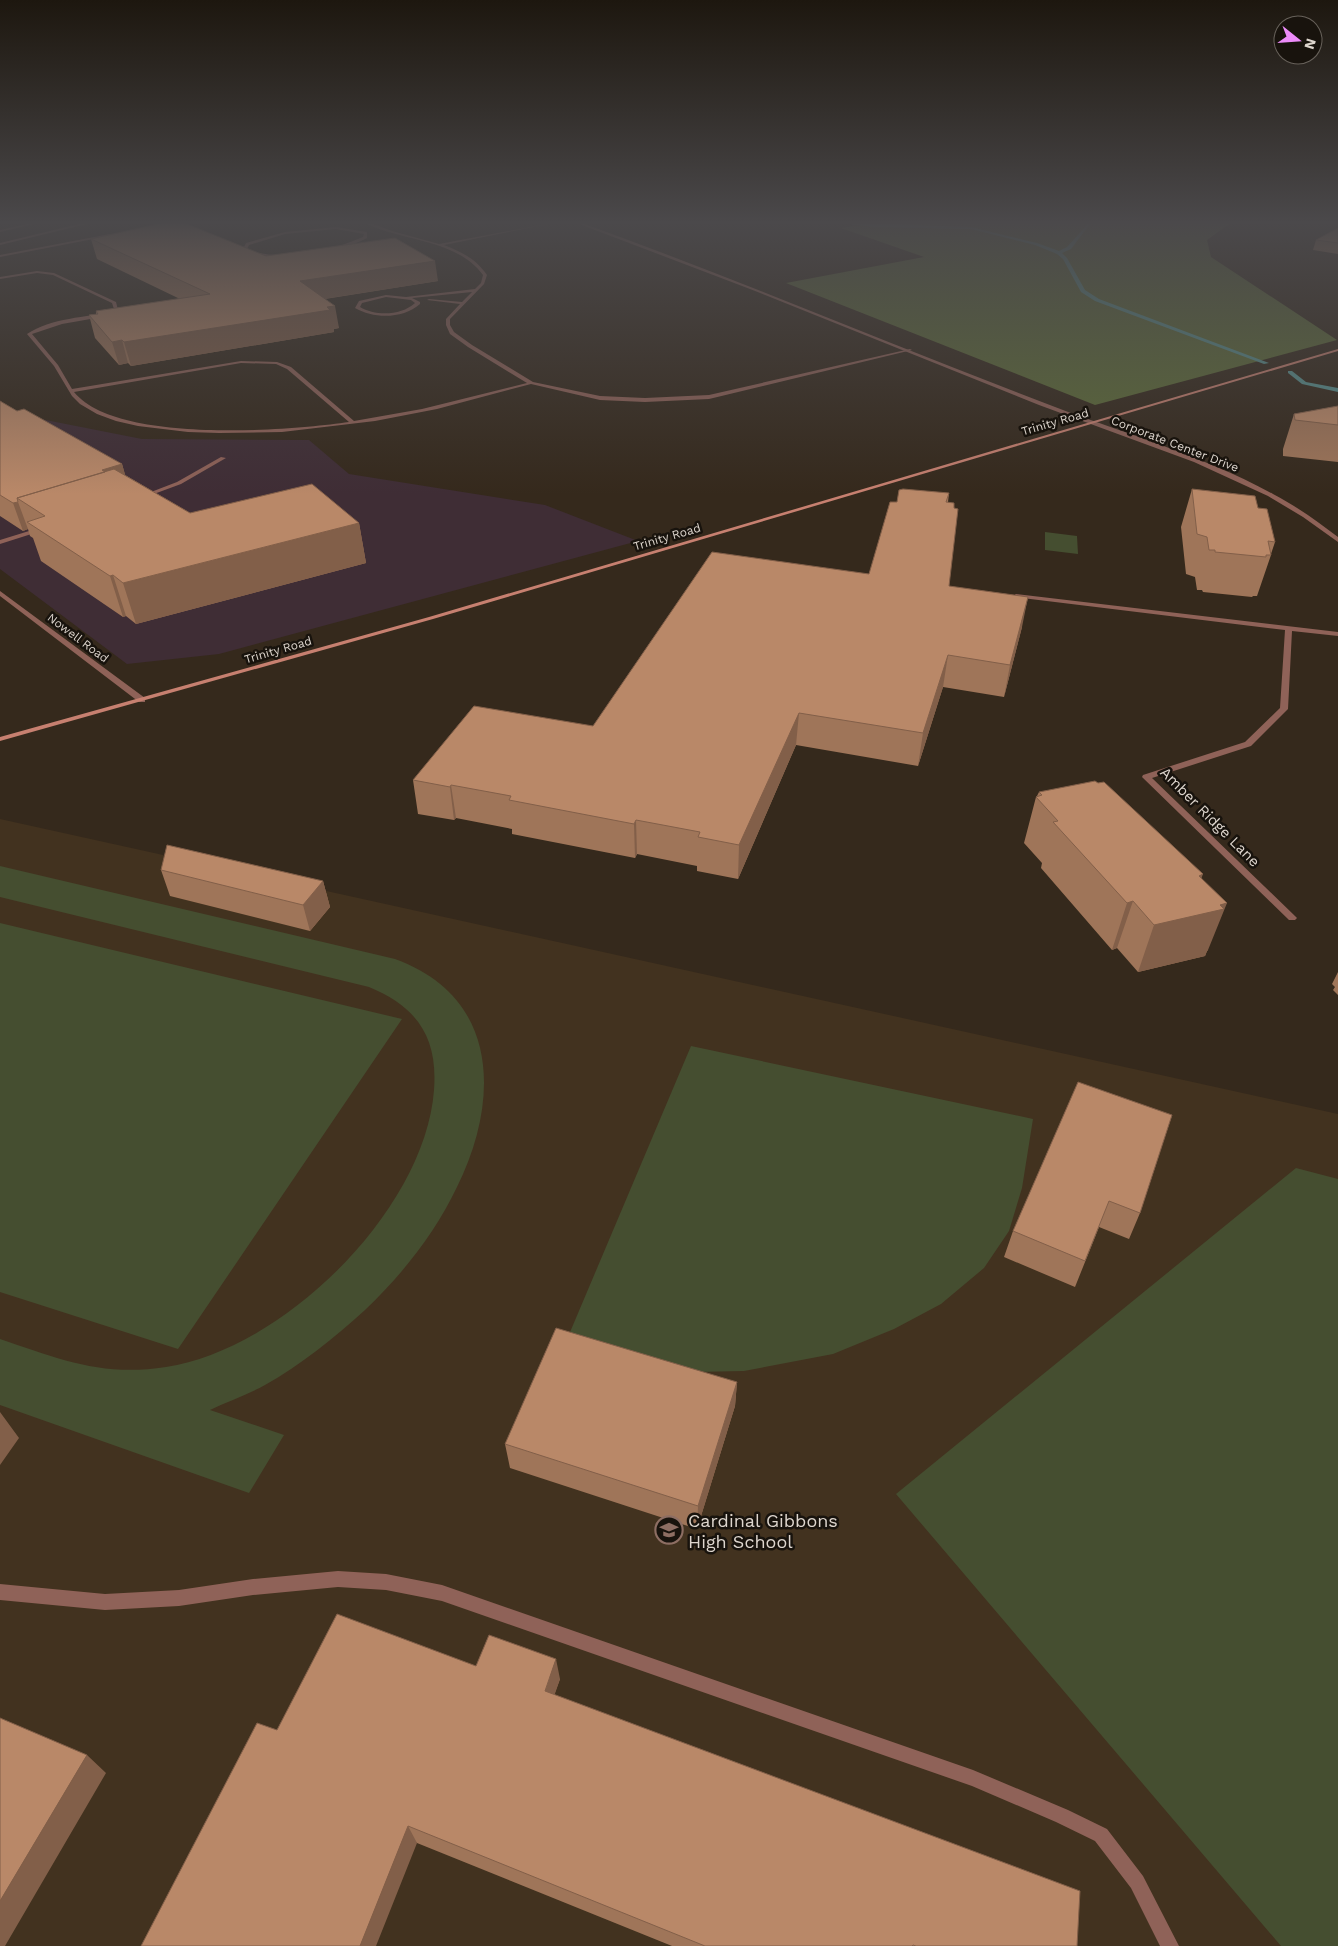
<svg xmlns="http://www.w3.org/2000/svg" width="1338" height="1946" font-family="'Work Sans',sans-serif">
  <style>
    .commercial { fill: #3f2d35 }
    .built { fill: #42321f }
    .green { fill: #454e30 }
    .forest { fill: #5d6b38 }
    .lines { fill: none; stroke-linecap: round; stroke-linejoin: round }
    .stream { fill: #59908e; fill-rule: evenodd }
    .service { fill: #8f6258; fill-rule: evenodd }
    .minor { fill: #8f6258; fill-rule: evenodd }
    .tertiary { fill: #8f6258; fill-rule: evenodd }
    .secondary { fill: #c78070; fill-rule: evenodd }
    .wall { fill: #9f7559 }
    .shaded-wall { fill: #825f49 }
    .building { fill: #b98868; stroke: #825f49 }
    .labels { text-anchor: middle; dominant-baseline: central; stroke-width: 5; stroke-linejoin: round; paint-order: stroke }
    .far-street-label { font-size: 12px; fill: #ded6ce; stroke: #18130d }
    .street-label { font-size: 15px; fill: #ded6ce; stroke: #18130d }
    .near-poi-label { font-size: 18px; fill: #ded6ce; stroke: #18130d; text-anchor: start }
  </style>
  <rect width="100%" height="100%" fill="#35291c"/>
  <path class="commercial" d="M0 411 142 439 309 440 349 474 545 505 638 541 219 654 127 664 0 569Z"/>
  <path class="built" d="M0 819 1338 1114V1946H0Z"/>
  <path class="green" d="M1045 532 1077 536 1078 554 1045 550Z
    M0 866 395 959C500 997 500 1100 457 1187 435 1233 402 1275 365 1310 334 1338 301 1365 265 1385 247 1395 228 1401 210 1410L284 1435 249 1493 0 1405V1339C59 1359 102 1377 166 1367 284 1349 425 1210 434 1090 438 1037 417 1007 369 987L0 897Z
    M0 923 402 1019 178 1349 0 1292Z
    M691 1046 1033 1119 1022 1188 1009 1231 984 1268 941 1304 894 1329 833 1354 744 1371 693 1372 565 1344Z
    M1296 1168 1338 1179V1946H1281L896 1494Z"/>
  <path class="forest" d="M880 222H1232L1207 240 1211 257 1337 340 1095 405 786 283 924 257 841 228Z"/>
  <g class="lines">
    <path class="stream" d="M833 222 971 227 1037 243 1059 251 1067 247 1088 224H1090L1071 249 1062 253 1067 258 1085 290 1099 299 1269 363 1264 364 1095 301 1081 292 1063 259 1057 254 1035 245 971 229 874 227Z
      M1288 371H1292L1306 382 1338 388V392L1302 384 1288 373Z"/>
    <path class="service" d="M363 222H368L392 231 439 244 558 222 444 245C462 252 476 259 487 275L484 284 450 319V325L454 332 472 345 533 382 600 396 645 398 709 395 910 349 912 350 709 399 645 402 600 400 531 384 437 409 375 421 282 432 219 433 188 432 138 426 116 421 97 414 80 404 72 396 54 366 27 334C51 318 86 317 115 312L112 303 53 275 37 273 0 279V277L37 271 54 273 116 302 119 314 62 324 32 334 58 365 72 389 241 361 277 362 291 367 354 421 422 409 527 383 468 347 450 334 446 325V319L460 304 427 300 429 299 462 302 472 292 412 298 420 302V304C403 319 374 319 355 308L359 301 386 295 406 297 475 289 481 283 483 275C456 238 401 242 363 222ZM386 297 411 300 415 303C401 316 375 316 360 307L362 303ZM241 363 276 364 287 369 349 422C287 431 116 444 74 392Z
      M336 227 367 232V238C341 253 270 265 243 249L246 243 285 232ZM336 229 364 234 363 237C330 251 282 263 247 249L249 245 285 234Z
      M221 457 226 458 181 484 143 498 138 497 177 482Z
      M42 527 45 529 44 530 0 544V540Z
      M338 1571 386 1574 442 1585 973 1770 1068 1810 1107 1829 1143 1876 1179 1946H1160L1131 1888 1095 1841 1056 1822 972 1786 442 1601 386 1590 338 1587 253 1595 179 1606 105 1610 0 1600V1584L105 1594 179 1590 253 1579Z"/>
    <path class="minor" d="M36 222H42L0 232V230Z
      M80 222 91 223 0 245V243L83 223Z
      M110 234 109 236 0 257V255Z
      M1016 594 1338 632V636L1292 631 1288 709 1251 746 1152 778 1295 916 1297 918 1295 920H1289L1142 777 1143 775 1245 742 1280 708 1285 630 1014 597 1013 596Z"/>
    <path class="tertiary" d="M574 222H579C735 278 887 343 1042 402 1119 432 1200 454 1273 494 1296 506 1317 521 1338 537V542L1303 517 1268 496 1194 462 1039 405 750 289Z
      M0 591 145 698V702H139L0 596Z"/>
    <path class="secondary" d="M1338 349V351L433 619 0 741V737L429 617Z"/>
  </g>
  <path class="wall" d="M1338 228V254L1313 250 1316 240Z
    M91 239 266 256 438 281 325 299 339 328 334 329V332L131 366 128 363 119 365 95 338 89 315 96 314V311L180 299 97 259Z
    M0 401 17 411 122 464 125 475 190 513 359 523 366 563 136 624 126 616 123 617 41 561 33 538 30 536 28 529 23 531 0 516Z
    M1338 406V462L1283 456V449L1294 414Z
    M1192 489 1275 542 1271 554V555L1257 596H1253L1252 597 1203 592 1202 590H1197L1195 577 1186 574 1181 527Z
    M949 493 948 502 949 586 1022 627 1004 697 943 687 918 766 796 745 738 879 697 871V866L637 854 635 858 512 834V829L456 818 454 820 418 814 413 780 593 726 869 574 897 502Z
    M1039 792 1202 878 1208 950 1207 951 1205 956 1138 972 1117 948 1112 950 1041 868 1042 863 1024 843 1036 797 1037 796Z
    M161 870 323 881 330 907 310 931 170 896Z
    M1338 972V995L1333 990 1335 987 1332 984Z
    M1172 1115 1140 1213 1129 1239 1099 1227 1075 1287 1004 1257 1013 1231Z
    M737 1382 735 1406 697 1529 510 1468 505 1444Z
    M476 1666 560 1679 554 1695 1077 1946H672L417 1843 277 1730Z"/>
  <path class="shaded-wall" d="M435 261 438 281 304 302 300 281Z
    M335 306 339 328 334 329V332L131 366 124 342Z
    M122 340 128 363 119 365 112 342Z
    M122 464 130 491 102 470Z
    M18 502 28 529 23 531 13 503Z
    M359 523 366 563 136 624 123 583Z
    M113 575 126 616 123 617 110 576Z
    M1028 597 1022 627 1004 697 1010 665Z
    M948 655 943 687 918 766 923 733Z
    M799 713 796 745 738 879 739 845Z
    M451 785 456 818 454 820 450 787Z
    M636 820 637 854 635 858 634 824Z
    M1203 874 1187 917 1220 905 1227 903 1208 950 1207 951 1205 956 1138 972 1154 925 1199 876Z
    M323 881 330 907 310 931 303 905Z
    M1133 901 1117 948 1112 950 1127 903Z
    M737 1382 735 1406 697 1529 698 1506Z
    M0 1412 19 1438 0 1465Z
    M556 1659 560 1679 549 1711 545 1691Z
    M87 1755 106 1773 5 1946H0V1901Z
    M408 1826 417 1843 376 1946H360Z"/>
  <path class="building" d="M166 222H182L266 256 395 238 435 261 300 281 335 306 327 307 330 310 124 342 122 340 112 342 89 315 98 314 96 311 210 294 91 239Z
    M1338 228V243L1316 240Z
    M0 401 17 411 24 409 122 464 102 470 105 472 17 498 18 502 13 503 0 495Z
    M1338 406V425L1295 420 1294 414Z
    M114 469 190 513 312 484 359 523 123 583 113 575 110 576 27 522 45 516 17 498Z
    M903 489 949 493 946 502 954 503V508L958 509 949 586 1028 597 1010 665 948 655 923 733 799 713 739 845 698 837 700 832 636 820 634 824 509 800 511 796 451 785 450 787 413 780 474 706 593 726 712 552 869 574 890 502H897L899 490Z
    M1192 489 1255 496 1258 508 1267 509 1275 542 1268 541 1271 555H1266V557L1215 552V550H1209L1207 537 1197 534Z
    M1095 781 1098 783 1104 782 1203 874 1199 876 1227 903 1220 905 1224 909 1154 925 1133 901 1127 903 1053 822 1058 821 1036 797 1042 795 1039 792Z
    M167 845 323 881 303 905 161 870Z
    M1078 1082 1172 1115 1140 1213 1109 1201 1085 1261 1013 1231Z
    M556 1328 737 1382 698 1506 505 1444Z
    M337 1614 476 1666 489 1635 556 1659 545 1691 1080 1891 1077 1946H916L913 1945 912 1946H705L408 1826 360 1946H141L257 1723 277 1730Z
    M0 1718 87 1755 0 1901Z"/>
  <linearGradient id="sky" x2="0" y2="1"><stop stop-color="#1d170f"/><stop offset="0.45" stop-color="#4b494b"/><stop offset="1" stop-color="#4b494b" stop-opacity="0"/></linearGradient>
  <rect width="1338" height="494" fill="url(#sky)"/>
  <defs>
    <g id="school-ring" transform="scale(1.4375)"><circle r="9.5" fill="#18130d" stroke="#8d6e63" stroke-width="1.5"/><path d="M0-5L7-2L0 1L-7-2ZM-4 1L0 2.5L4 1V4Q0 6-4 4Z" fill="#8d6e63"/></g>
  </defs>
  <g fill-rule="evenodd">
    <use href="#school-ring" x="669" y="1530"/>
  </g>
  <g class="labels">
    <g class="far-street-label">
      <text transform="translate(1055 422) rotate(-16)">Trinity Road</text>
      <text transform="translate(1175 444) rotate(21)">Corporate Center Drive</text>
      <text transform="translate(667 537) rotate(-16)">Trinity Road</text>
      <text transform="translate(78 638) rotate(37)">Nowell Road</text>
      <text transform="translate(278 650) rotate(-16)">Trinity Road</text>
    </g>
    <g class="street-label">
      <text transform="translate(1210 817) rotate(45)">Amber Ridge Lane</text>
    </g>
    <g class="near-poi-label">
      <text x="688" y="1520">Cardinal Gibbons<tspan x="688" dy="21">High School</tspan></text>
    </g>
  </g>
  <g transform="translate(1298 40) rotate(107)"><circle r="24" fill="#18130d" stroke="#67615a"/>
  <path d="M0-4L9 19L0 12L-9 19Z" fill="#ed8cfa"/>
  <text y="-8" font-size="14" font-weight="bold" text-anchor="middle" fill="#ded6ce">N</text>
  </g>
</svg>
